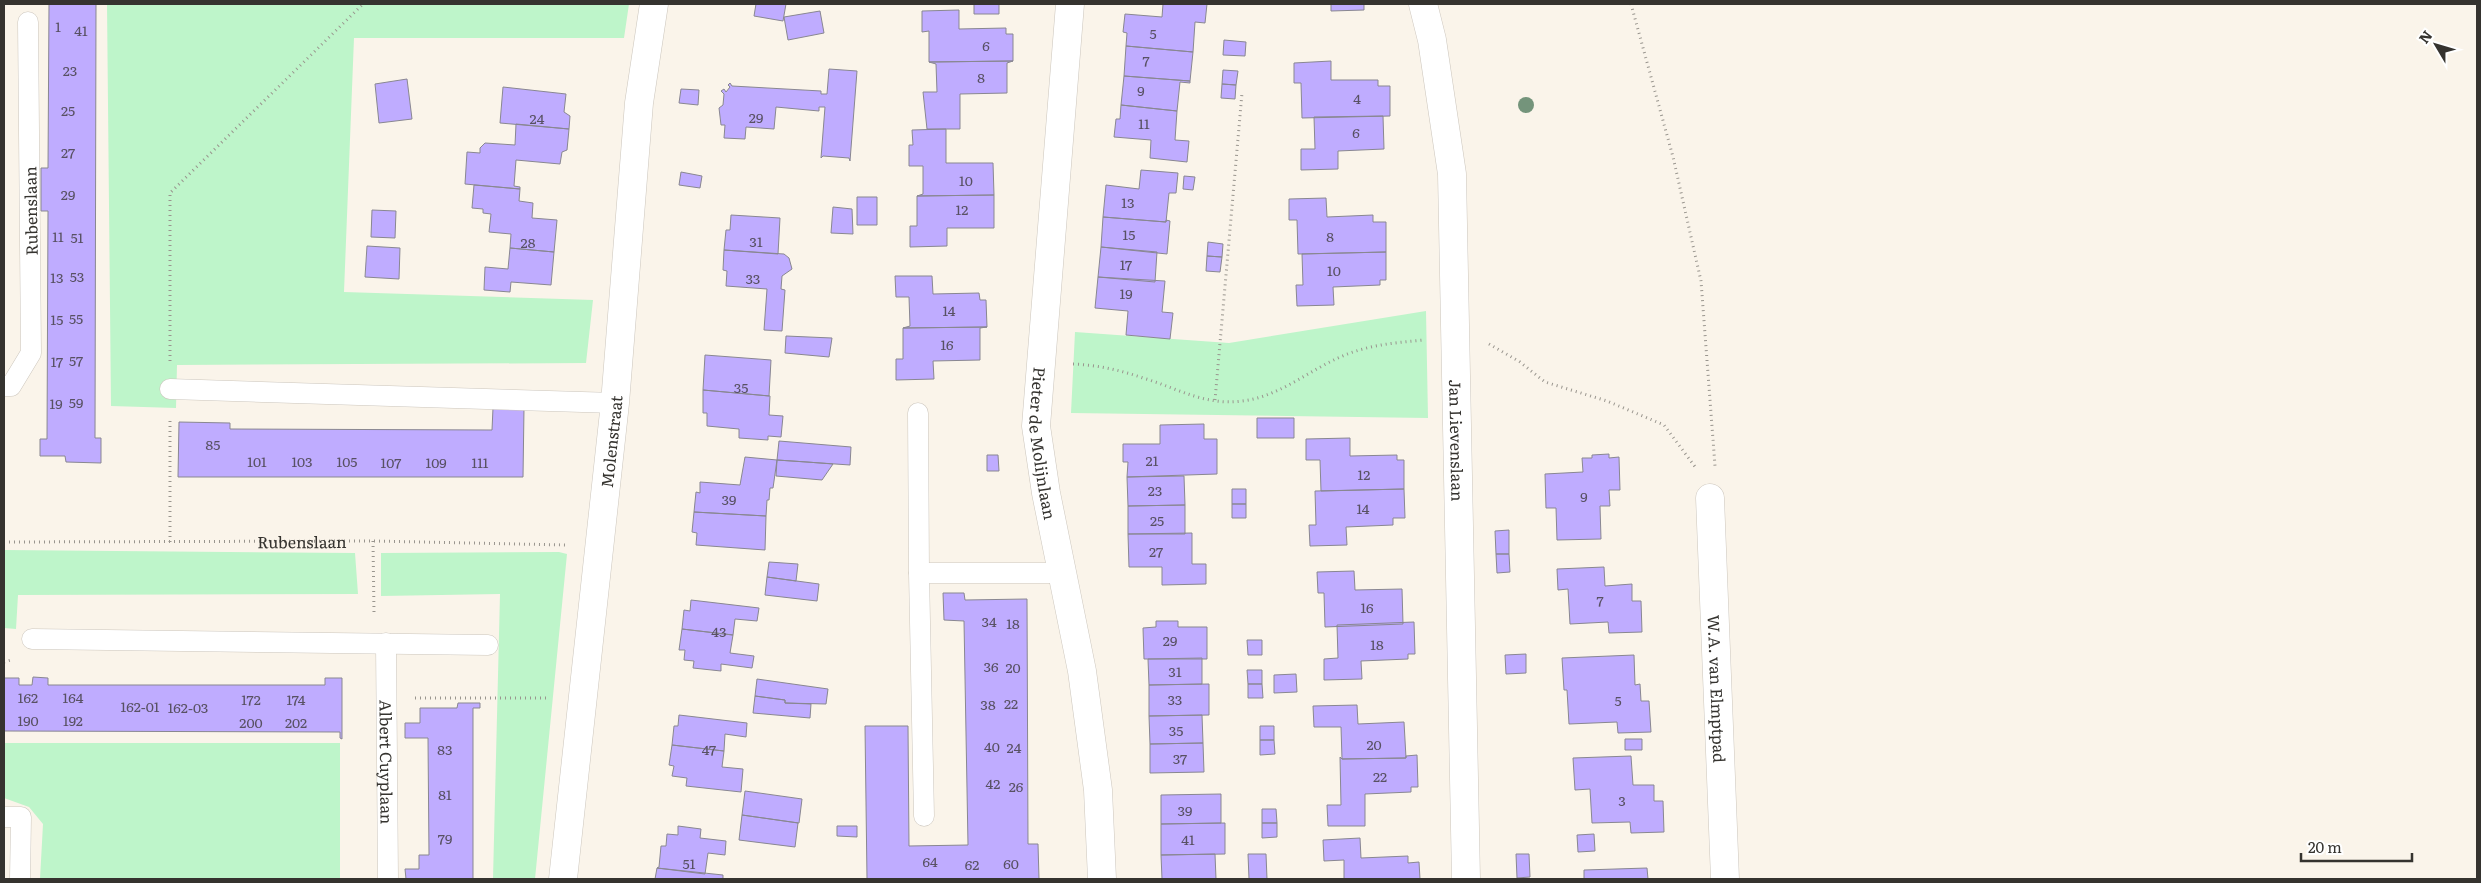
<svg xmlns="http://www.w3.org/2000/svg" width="2481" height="883" font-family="Literata,serif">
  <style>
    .green { fill: #bef5ca }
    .building { fill: #bfacff; stroke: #898791 }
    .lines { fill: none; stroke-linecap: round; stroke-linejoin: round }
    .service-casing { stroke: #ccc6bd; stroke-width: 21 }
    .minor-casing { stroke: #ccc6bd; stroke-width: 29 }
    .path { stroke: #99958e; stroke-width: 3; stroke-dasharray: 1 4; stroke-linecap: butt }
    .service { stroke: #fff; stroke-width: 20 }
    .minor { stroke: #fff; stroke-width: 28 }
    .tree { fill: #74947b }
    .labels { text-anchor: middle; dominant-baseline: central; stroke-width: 4.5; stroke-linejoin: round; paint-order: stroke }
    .number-label { font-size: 14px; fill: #585163 }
    .street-label { font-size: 16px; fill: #35332f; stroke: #fff }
  </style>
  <rect width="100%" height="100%" fill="#faf4ea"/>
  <path class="green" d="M107 4H629L624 38H354L344 292 593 300 586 363 177 365 176 408 111 406Z
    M1426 311 1428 418 1071 413 1075 332 1229 343Z
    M4 550 355 553 358 594 18 595 16 629 4 628Z
    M559 552 567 554 535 879H493L500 594 381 596V553Z
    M4 743H340V879H40L43 824 29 807 4 798Z"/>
  <path class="building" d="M49 4H96L95 438H101V463L66 462 65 456H40V439H47L48 211H41V168H48Z
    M756 4H786L783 21 754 16Z
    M974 4H999V14H974Z
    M1163 4H1207L1205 23 1195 22 1193 52 1126 46 1127 33 1123 32 1125 14 1162 17Z
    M1331 4H1364V10L1331 11Z
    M959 10V29L1006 28V34H1013V61L929 62V31L922 32V11Z
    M820 11 824 33 788 40 784 17Z
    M1224 40 1246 42 1245 56 1223 55Z
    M1126 46 1193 52 1190 81 1124 76Z
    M1013 61 1007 63V93L960 94V129H927L923 92H937L936 64 929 62Z
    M1331 61V80H1378V86H1390V116L1302 118 1301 83H1294V63Z
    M829 69 857 71 850 161 849 158 823 156 821 158 825 107H819V111L776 107 774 129 746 127 745 139 724 138 725 125H721L719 108 723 105 724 94 721 91 724 89 726 92 730 87 728 85 730 83 732 86 821 91V94H827Z
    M1223 70 1238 71 1236 85 1222 84Z
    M1124 76 1190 81V83L1180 82 1177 111 1121 105Z
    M407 79 412 119 379 123 375 84Z
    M1222 84 1236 85 1235 99 1221 98Z
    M503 87 566 94 564 112 570 116 569 129 500 123Z
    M681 89 699 90 698 105 679 103Z
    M1121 105 1177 111 1175 140 1189 141 1187 162 1150 158 1151 140 1114 137 1116 119H1120Z
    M1383 116 1384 149 1338 151V169L1301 170V149H1315L1314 117Z
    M516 124 569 129 567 150 562 152 560 164 516 160 514 186 520 187V189L465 184 467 152 480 153V148L485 143 515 145Z
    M946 129V163H993L994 195 917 196 923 194V166H909V145H913L912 130Z
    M1141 170 1178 173 1176 193H1169L1166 222 1103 217 1106 185 1139 189Z
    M681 172 702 176 700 188 679 185Z
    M1184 176 1195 177 1193 190 1183 189Z
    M474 185 520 189 519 201 533 203 532 218 557 220 554 252 510 248 511 234 489 232 491 214 483 213V209L472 208Z
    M994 195V228H947V246L910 247V226H917V196Z
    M857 197H877V225H857Z
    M1326 198 1327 217 1373 215V222H1386V252L1298 254 1297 220H1289V199Z
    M833 207 852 209 853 234 831 233Z
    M372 210 396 211 395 238 371 237Z
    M731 215 780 218 778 254 724 250 726 230H730Z
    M1103 217 1166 222V220L1170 221 1167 254 1101 247Z
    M1208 242 1223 244 1222 257 1207 256Z
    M367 246 400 248 399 279 365 277Z
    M1101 247 1157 252 1155 282 1098 277Z
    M510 248 554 252 551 285 511 282 510 292 484 290 485 267 508 269Z
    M724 250 784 254 789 258 792 269 782 276 781 289 785 290 782 331 764 330 767 289 726 286 727 271 723 270Z
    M1386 252V280H1380V285L1333 287 1334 305 1297 306 1296 285H1303L1302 254Z
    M1207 256 1222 257 1220 272 1206 271Z
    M895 276H932L933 294 979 293 980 300H986L987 327 903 328 910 326 909 297H896Z
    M1098 277 1165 281 1162 312 1173 313 1170 339 1126 335 1128 311 1095 308Z
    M987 327 980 328V360L933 361 934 379 896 380V359H903V328Z
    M786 336 832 338 829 357 785 353Z
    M705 355 771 360 769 396 703 390Z
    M703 390 770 396 769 415 783 416 781 437 768 436V440L739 438V429L707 426V413H703Z
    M493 408H524L523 477H178L179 422 230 423V429L492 430Z
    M1257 418H1294V438H1257Z
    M1204 424V439H1217V474L1127 477 1128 462H1123V444H1160V425Z
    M1350 438V456L1397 455V460H1404V489L1321 491 1320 460H1306V439Z
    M779 441 851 447 850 465 777 460Z
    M1609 454V458L1619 457 1620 490H1609L1610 506H1600L1601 539 1557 540 1556 508H1546L1545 474 1583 472 1582 458H1592V455Z
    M987 455H998L999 471H987Z
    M745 457 777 460 773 488H770L769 500H767L766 516 694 512 696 492 700 493V482L740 485Z
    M777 460 807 462 833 464 822 480 776 476Z
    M1184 476 1185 505 1128 506 1127 477Z
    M1232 489H1246V504H1232Z
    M1404 489 1405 518H1393V525L1346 527 1347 545 1310 546 1309 525H1316L1315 491Z
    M1232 504H1246V518H1232Z
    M1185 505V534H1128V506Z
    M694 512 766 516 765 550 696 545 697 533 692 532Z
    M1509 530V554H1496L1495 531Z
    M1192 533V564H1206V584L1162 585V567H1129L1128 534Z
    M1496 554H1509L1510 572 1497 573Z
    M769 562 798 564 796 581 767 577Z
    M1604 567 1605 586 1632 584V601H1641L1642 632 1609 633 1608 622 1570 624 1568 589 1558 590 1557 569Z
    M1354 571 1355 590 1402 589 1403 624 1325 627 1324 593H1318L1317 572Z
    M767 577 819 584 817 601 765 595Z
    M943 593H964L965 600 1027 599 1028 844H1038L1039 879H867L865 726H908L909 846 968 845 964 621 944 620Z
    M691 600 759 608 757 621 735 619 733 635 682 629 684 610 690 611Z
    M1156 621H1178V627H1207V659H1144L1143 628 1156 627Z
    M1414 622 1415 654H1408V659L1361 661 1362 679 1324 680V659L1338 658 1337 625Z
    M682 629 733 635 730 653 754 656 752 668 721 664V671L693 668 694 661 684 660 685 650H679Z
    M1247 640H1262V655H1248Z
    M1526 654V673L1506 674 1505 655Z
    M1634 655 1635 685 1640 684 1641 701H1649L1651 732 1618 733 1617 722 1569 724 1567 690H1564L1562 658Z
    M1202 658V684L1149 685 1148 659Z
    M1247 670H1262V684H1248Z
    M1296 674 1297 692 1274 693V675Z
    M33 677 48 678V685H325V678H342V739L340 738V732L4 731V678H19V685H32Z
    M757 679 828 689 826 704 785 703V700L755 696Z
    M1209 684V715L1149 716V685Z
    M1248 684H1262L1263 698H1248Z
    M755 696 785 700V703L811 704 810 718 753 713Z
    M458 703H480V708H473V879H406L405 869H419V855H429L428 738H405V723H420V708H457Z
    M1357 705 1358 724 1404 722 1406 758 1342 759 1341 727H1314L1313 706Z
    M679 715 747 723 746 737 725 734 724 751 672 745 674 726H678Z
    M1202 715 1203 743 1150 744 1149 716Z
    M1260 726H1274V740H1260Z
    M1625 739H1642V750H1625Z
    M1260 740H1274L1275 754 1260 755Z
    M1203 743 1204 772 1150 773V744Z
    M672 745 724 751 722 767 743 769 741 792 686 786 687 778 672 776 674 766 669 765Z
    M1417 755 1418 787H1411V792L1365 794V826H1328L1327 805H1341L1340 757 1342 759 1406 758V756Z
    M1631 756 1633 785H1654V801H1663L1664 832 1631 833 1630 822 1592 823 1590 789 1575 790 1573 758Z
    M745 791 802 799 799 823 742 815Z
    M1221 794V823L1161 824V795Z
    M1262 809H1276L1277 823H1262Z
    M742 815 798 823 795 847 739 840Z
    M1225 823V854L1161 855V824Z
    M1262 823H1277V837L1262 838Z
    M678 826 701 829 700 838 726 841 725 855 708 853 705 874 657 868 659 867 661 846H666L667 834 678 835Z
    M837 826H857V837L837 836Z
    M1594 834 1595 851 1578 852 1577 835Z
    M1360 838 1361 858 1408 856V863L1419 862 1420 879H1344V860L1324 861 1323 840Z
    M1215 854 1216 879H1162L1161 855Z
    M1248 854H1266L1267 879H1249Z
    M1516 854H1529L1530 877 1517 878Z
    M657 868 723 875V879H655Z
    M1647 868 1648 879H1584V870Z"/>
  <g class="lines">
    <g class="service-casing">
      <g id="service">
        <path d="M4 386H11L31 353 28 22"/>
        <path d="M170 389 615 403"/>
        <path d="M918 413 919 573H1063"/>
        <path d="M919 573 924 816"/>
        <path d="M32 639 488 645"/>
        <path id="s2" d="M386 643 388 879"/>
        <path d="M4 817H21L20 879"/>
      </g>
    </g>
    <g class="minor-casing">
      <g id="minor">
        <path id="s3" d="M1070 4 1036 426 1046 493 1082 671 1098 790 1102 879"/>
        <path id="s4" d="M1423 4 1432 40 1452 174 1466 879"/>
        <path id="s5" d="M1710 498 1725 879"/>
        <path id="s6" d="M563 879 615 403 639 103 654 4"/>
      </g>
    </g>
    <g class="path">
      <path d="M1631 4 1673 157 1701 281 1715 466"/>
      <path d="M1489 344 1520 362 1545 382 1607 401 1664 425 1696 468"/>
      <path d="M170 361V193L363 4"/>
      <path d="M1073 364C1097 365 1120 370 1143 378 1177 388 1205 406 1242 401 1278 397 1307 372 1338 358 1366 345 1393 343 1423 340"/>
      <path d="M1215 400 1242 93"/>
      <path d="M373 541 374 613"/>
      <path id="s1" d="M4 542 373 541 566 545"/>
      <path d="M170 542V417"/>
      <path d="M4 662 11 660"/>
      <path d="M415 698H549"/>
    </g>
    <use href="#service" class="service"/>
    <use href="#minor" class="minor"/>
  </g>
  <circle class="tree" cx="1526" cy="105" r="8"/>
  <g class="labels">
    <g class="number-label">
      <text x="58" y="26">1</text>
      <text x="81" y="30">41</text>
      <text x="1153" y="33">5</text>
      <text x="986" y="45">6</text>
      <text x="1146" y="60">7</text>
      <text x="70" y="70">23</text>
      <text x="981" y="77">8</text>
      <text x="1141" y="90">9</text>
      <text x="1357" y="98">4</text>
      <text x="68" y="110">25</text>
      <text x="756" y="117">29</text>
      <text x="537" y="118">24</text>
      <text x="1144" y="123">11</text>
      <text x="1356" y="132">6</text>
      <text x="68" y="152">27</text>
      <text x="966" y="180">10</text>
      <text x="68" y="194">29</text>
      <text x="1128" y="202">13</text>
      <text x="962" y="209">12</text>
      <text x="1129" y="234">15</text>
      <text x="58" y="236">11</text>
      <text x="1330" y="236">8</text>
      <text x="77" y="237">51</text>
      <text x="756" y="241">31</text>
      <text x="528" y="242">28</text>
      <text x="1126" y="264">17</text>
      <text x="1334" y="270">10</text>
      <text x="77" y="276">53</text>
      <text x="57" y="277">13</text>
      <text x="753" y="278">33</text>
      <text x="1126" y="293">19</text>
      <text x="949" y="310">14</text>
      <text x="76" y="318">55</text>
      <text x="57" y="319">15</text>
      <text x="947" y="344">16</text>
      <text x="76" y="360">57</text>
      <text x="57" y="361">17</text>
      <text x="741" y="387">35</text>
      <text x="76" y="402">59</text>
      <text x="56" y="403">19</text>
      <text x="213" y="444">85</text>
      <text x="1152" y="460">21</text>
      <text x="257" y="461">101</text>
      <text x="302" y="461">103</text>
      <text x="347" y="461">105</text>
      <text x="391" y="462">107</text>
      <text x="436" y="462">109</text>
      <text x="480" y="462">111</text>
      <text x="1364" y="474">12</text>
      <text x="1155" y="490">23</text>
      <text x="1584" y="496">9</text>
      <text x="729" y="499">39</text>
      <text x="1363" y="508">14</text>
      <text x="1157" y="520">25</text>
      <text x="1156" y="551">27</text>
      <text x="1600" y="600">7</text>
      <text x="1367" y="607">16</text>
      <text x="989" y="621">34</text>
      <text x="1013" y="623">18</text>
      <text x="719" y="631">43</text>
      <text x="1170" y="640">29</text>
      <text x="1377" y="644">18</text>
      <text x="991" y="666">36</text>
      <text x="1013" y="667">20</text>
      <text x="1175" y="671">31</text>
      <text x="28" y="697">162</text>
      <text x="73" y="697">164</text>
      <text x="251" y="699">172</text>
      <text x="296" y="699">174</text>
      <text x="1175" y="699">33</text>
      <text x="1618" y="700">5</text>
      <text x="1011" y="703">22</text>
      <text x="988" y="704">38</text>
      <text x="140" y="706">162-01</text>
      <text x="188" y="707">162-03</text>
      <text x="28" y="720">190</text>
      <text x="73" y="720">192</text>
      <text x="251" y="722">200</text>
      <text x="296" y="722">202</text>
      <text x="1176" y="730">35</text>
      <text x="1374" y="744">20</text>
      <text x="992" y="746">40</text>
      <text x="1014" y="747">24</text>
      <text x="445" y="749">83</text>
      <text x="709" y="749">47</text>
      <text x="1180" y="758">37</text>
      <text x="1380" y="776">22</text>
      <text x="993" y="783">42</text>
      <text x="1016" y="786">26</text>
      <text x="445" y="794">81</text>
      <text x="1622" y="800">3</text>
      <text x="1185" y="810">39</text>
      <text x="445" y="838">79</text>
      <text x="1188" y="839">41</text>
      <text x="930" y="861">64</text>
      <text x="689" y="863">51</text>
      <text x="1011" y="863">60</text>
      <text x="972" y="864">62</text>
    </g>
    <g class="street-label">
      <text transform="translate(30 211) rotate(-91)">Rubenslaan</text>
      <text stroke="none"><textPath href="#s4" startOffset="439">Jan Lievenslaan</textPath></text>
      <text stroke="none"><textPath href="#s6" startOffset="440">Molenstraat</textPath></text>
      <text stroke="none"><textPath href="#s3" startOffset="441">Pieter de Molijnlaan</textPath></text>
      <text stroke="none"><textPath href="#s1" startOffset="298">Rubenslaan</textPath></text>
      <text stroke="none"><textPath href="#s5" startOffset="191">W.A. van Elmptpad</textPath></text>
      <text stroke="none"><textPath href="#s2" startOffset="119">Albert Cuyplaan</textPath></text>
    </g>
  </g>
  <rect width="2481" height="883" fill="none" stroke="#35332f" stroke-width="10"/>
  <g transform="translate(2436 45) rotate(308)" stroke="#ffffff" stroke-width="4" paint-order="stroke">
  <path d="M0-4L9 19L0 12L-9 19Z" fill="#35332f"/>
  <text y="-8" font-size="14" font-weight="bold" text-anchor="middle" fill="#35332f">N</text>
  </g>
  <path d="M2301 853v8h111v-8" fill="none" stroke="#35332f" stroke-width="2.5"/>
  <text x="2308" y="853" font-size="15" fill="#35332f" stroke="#ffffff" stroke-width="4" paint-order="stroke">20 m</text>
</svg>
